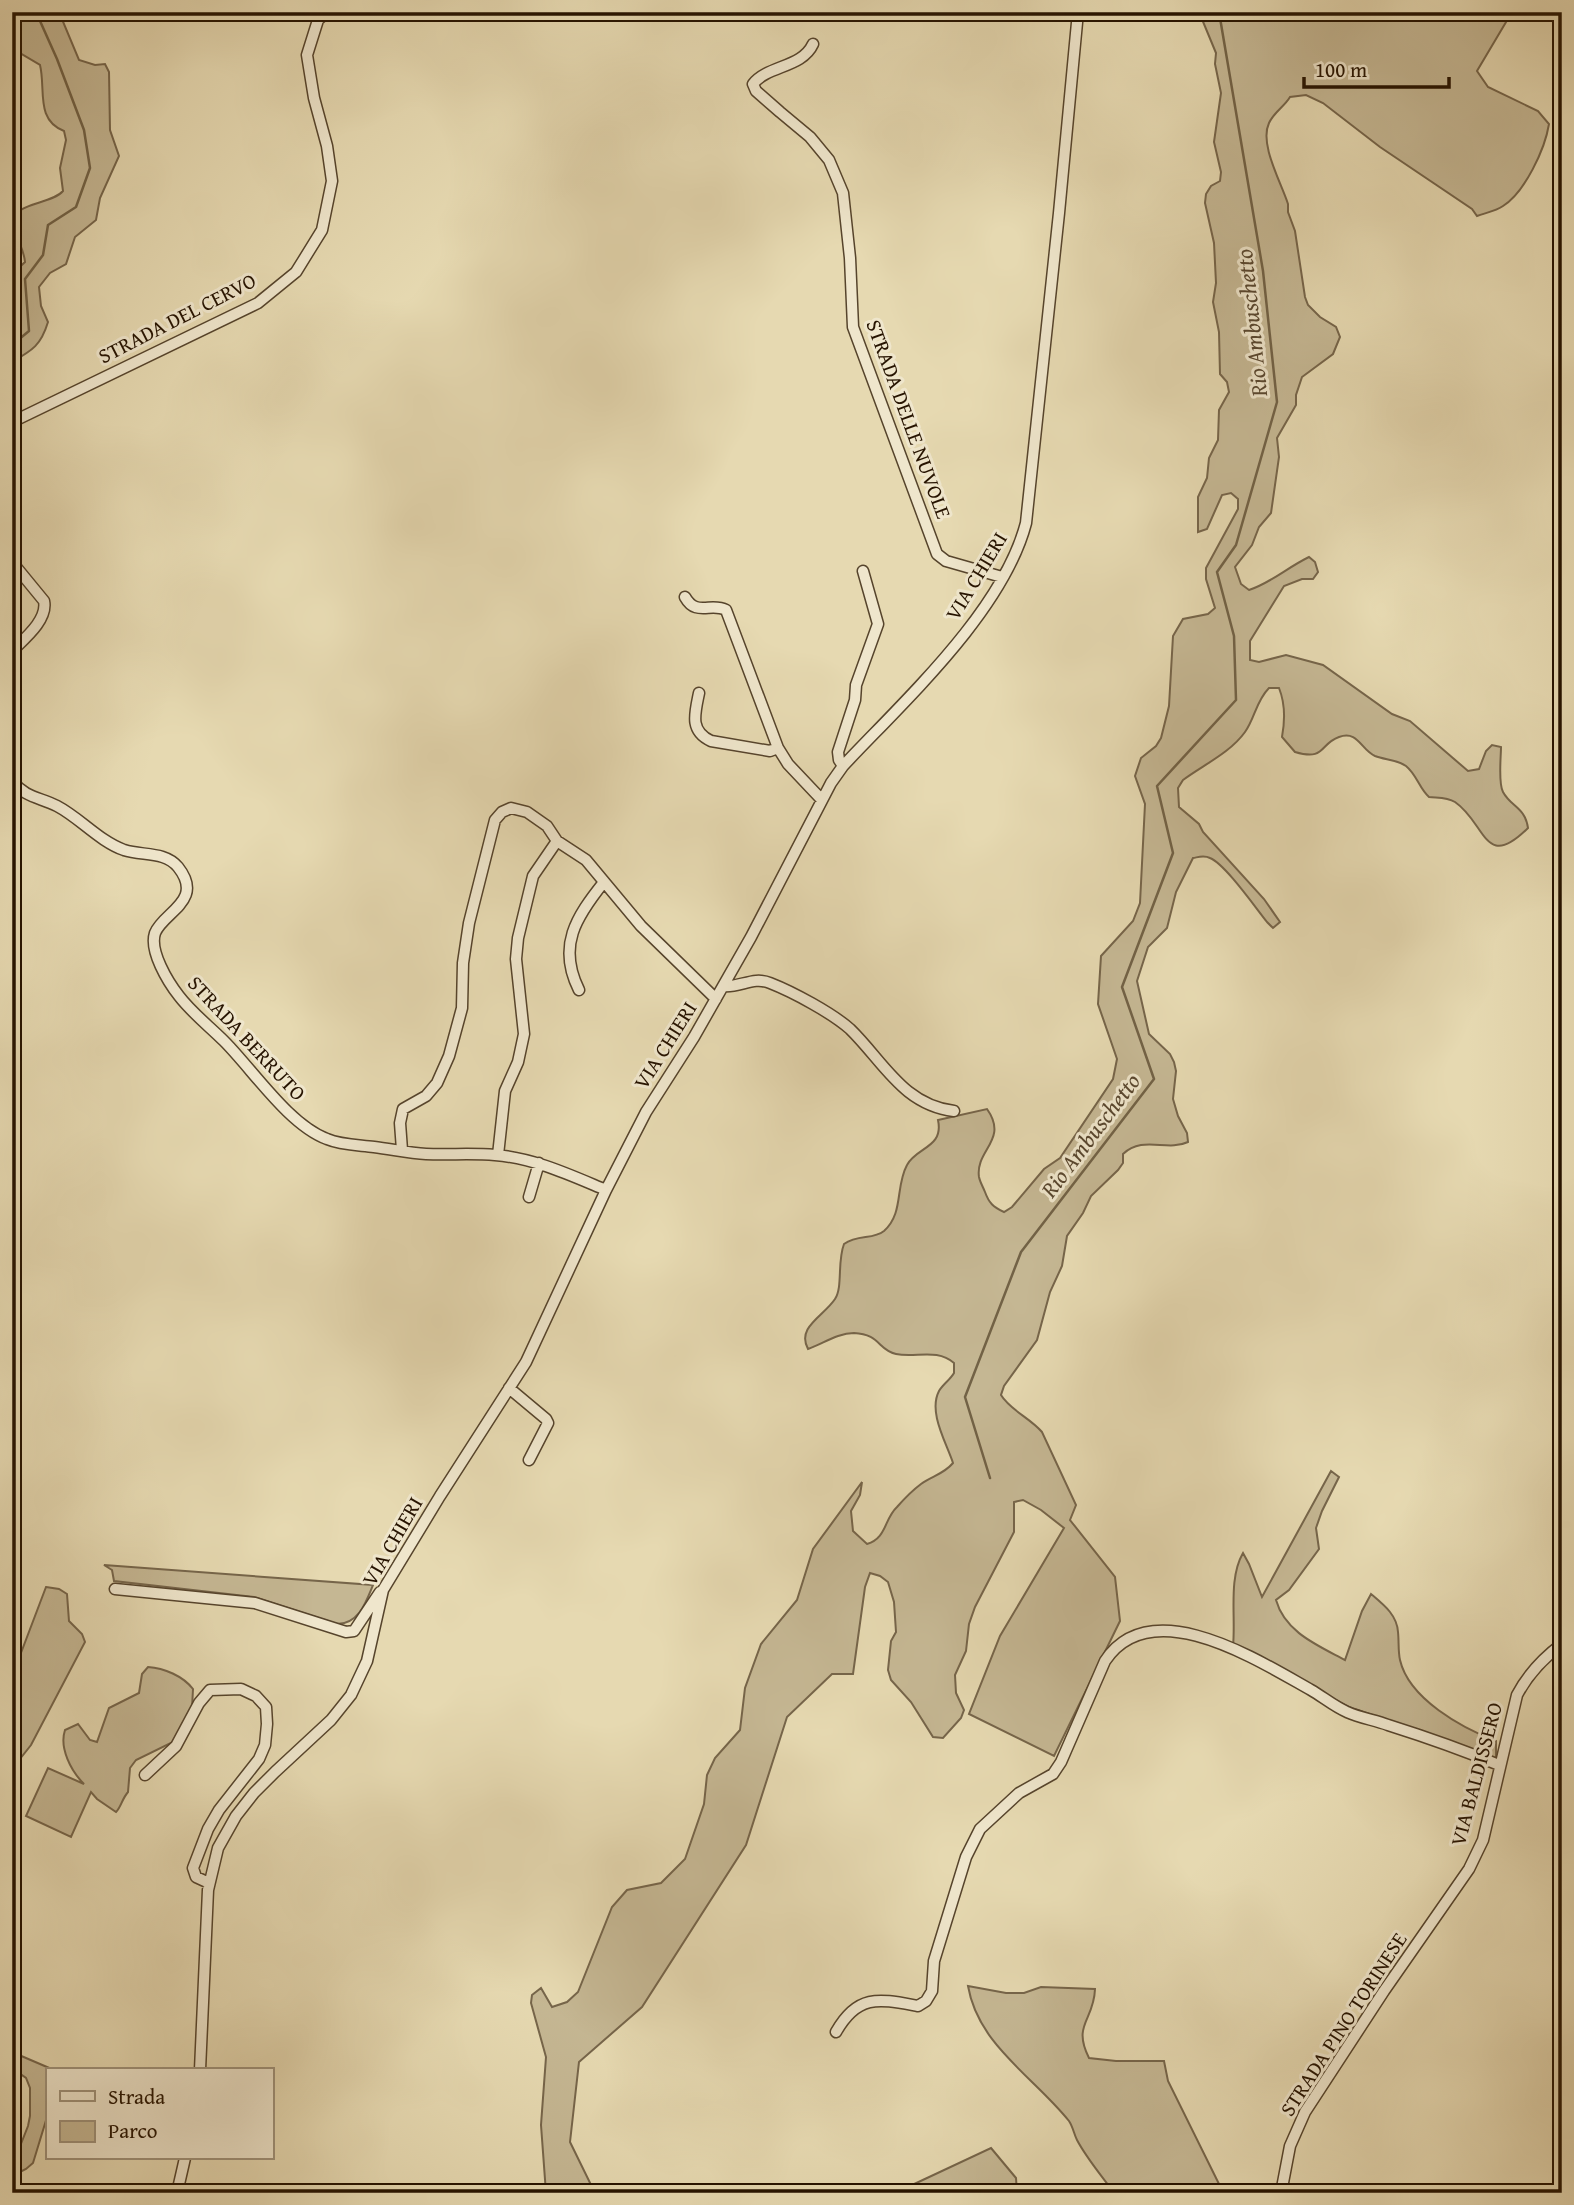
<svg xmlns="http://www.w3.org/2000/svg" width="1574" height="2205" font-family="'Gentium Book Plus',serif">
  <style>
    .green { fill: #c5b793; stroke: #76654a; stroke-width: 2 }
    .lines { fill: none; stroke-linecap: round; stroke-linejoin: round }
    .stream { stroke: #726246; stroke-width: 2.5 }
    .minor-casing { stroke: #56442c; stroke-width: 13 }
    .minor { stroke: #efe6cc; stroke-width: 10 }
    .labels { text-anchor: middle; dominant-baseline: central; stroke-width: 6; stroke-linejoin: round; paint-order: stroke }
    .street-label { font-size: 21px; fill: #261300; stroke: #efe6cc }
    .water-label { font-size: 23px; font-style: italic; fill: #59472f; stroke: #efe6cc }
  </style>
  <rect width="100%" height="100%" fill="#e6d9b1"/>
  <filter id="stains"><feTurbulence type="fractalNoise" baseFrequency=".00286" numOctaves="4"/><feColorMatrix values="0 0 0 0 .2 0 0 0 0 .09 0 0 0 0 .02 0 0 0 .5 -.17"/></filter>
  <radialGradient id="worn" r=".72"><stop offset=".6" stop-color="#630" stop-opacity="0"/><stop offset="1" stop-color="#630" stop-opacity=".3"/></radialGradient>
  <path class="green" d="M12 12H59L79 60 95 65 105 64 109 72 110 130 119 156 100 198 96 220 75 237 66 264 50 273 39 287 41 306 48 322C41 345 33 350 12 362V274L25 262C24 248 14 236 14 223 12 202 51 205 63 191L60 168 66 140 64 131C35 120 46 89 40 65L15 50 12 40Z
    M1199 12H1512L1477 71 1488 87 1538 111 1549 124C1545 149 1525 192 1503 206 1496 211 1485 213 1477 216L1472 209 1380 147 1323 103 1306 95 1290 97C1284 107 1274 112 1269 123 1259 144 1281 182 1288 204V212L1295 231 1305 297 1308 305 1320 317 1336 327 1340 337 1333 354 1302 377 1296 395V405L1277 438 1279 457 1271 513 1259 527 1252 545 1235 567 1241 584 1249 590C1271 583 1288 567 1309 557L1315 562 1318 572 1313 579H1302L1284 586 1250 641V660L1259 662 1286 655 1323 665 1392 714 1410 721 1468 771 1479 769 1486 751 1492 745 1501 747C1501 757 1498 783 1503 792 1511 807 1525 807 1528 828 1484 872 1486 823 1455 802 1447 797 1438 798 1429 797 1419 788 1417 775 1406 766 1396 759 1385 760 1375 756 1361 750 1358 730 1339 737 1319 744 1326 761 1295 752L1282 737C1285 721 1285 703 1279 688H1269C1256 701 1255 718 1245 732 1230 753 1203 765 1183 780L1178 788 1179 807 1199 824 1203 832 1264 899 1280 922 1273 928 1267 922C1255 907 1225 864 1210 858 1204 855 1199 857 1193 858L1176 892 1167 928 1148 947 1137 981 1149 1034 1170 1054 1174 1062 1176 1071 1173 1099 1178 1116 1187 1133 1188 1142C1167 1152 1143 1135 1123 1154V1163L1118 1170 1091 1196 1083 1213 1067 1236 1062 1266 1050 1292 1037 1340 1004 1386 1001 1395C1010 1410 1030 1418 1042 1432L1076 1505 1070 1520 1115 1577 1120 1621 1054 1756 969 1714 1000 1636 1064 1528 1041 1510 1023 1500 1014 1502V1532L975 1607 969 1624 966 1651 955 1675 956 1693 964 1710 961 1718 943 1738 933 1737 911 1702 891 1680 888 1670 891 1641 896 1632 894 1602 888 1582 880 1576 870 1573 865 1587 853 1674H832L787 1717 746 1845 642 2007 579 2062 570 2142 595 2193H546L541 2125 546 2057 531 2003 532 1995 541 1988 552 2007 567 2002 578 1992 612 1907 627 1890 661 1883 685 1859 704 1804 707 1775 715 1758 740 1730 745 1688 761 1644 797 1600 813 1549 862 1482 860 1495 851 1511 853 1531 867 1544C887 1538 884 1519 897 1507 904 1499 913 1490 921 1484 932 1476 944 1474 953 1463 946 1442 928 1412 939 1391 943 1384 950 1380 954 1373V1363C937 1348 916 1358 896 1354 878 1350 880 1334 854 1333 837 1333 823 1344 808 1349 796 1327 824 1316 835 1299 843 1287 837 1262 844 1244 858 1234 873 1240 884 1231 904 1213 895 1187 907 1165 916 1147 944 1148 938 1120L987 1109C1009 1140 975 1150 979 1177 980 1182 983 1187 985 1192 989 1203 993 1207 1004 1212L1012 1207 1044 1169 1060 1158 1113 1079 1117 1059 1098 1004 1101 956 1133 921 1140 903 1145 804 1135 776 1141 758 1156 746 1161 738 1169 706 1173 636 1183 619 1208 614 1215 608 1206 579V568L1238 509V499L1231 493 1222 495 1207 529 1198 532V497L1207 478 1209 458 1218 440 1219 410 1229 392 1227 382 1220 374 1219 332 1213 302 1216 283 1214 243 1205 203 1206 194 1211 186 1220 181 1221 172 1214 142 1221 93 1215 64 1216 53Z
    M1331 1471 1339 1477 1322 1511 1316 1528 1319 1549 1289 1590 1276 1600C1285 1632 1317 1645 1345 1660L1362 1611 1371 1594C1384 1605 1397 1615 1398 1632 1399 1641 1398 1651 1400 1660 1409 1699 1462 1728 1496 1741V1760L1458 1744 1349 1707 1233 1646C1236 1617 1228 1579 1243 1553L1249 1564 1262 1597Z
    M104 1565 373 1585C366 1602 359 1624 337 1624L254 1597 114 1581 112 1570Z
    M46 1587 59 1589 67 1594 69 1621 82 1634 85 1642 31 1745 12 1769V1720L20 1706 21 1692 13 1674Z
    M148 1667C164 1668 183 1676 193 1689L192 1708 175 1741 136 1760 130 1768 128 1792C122 1799 121 1807 116 1812L97 1799 91 1792 71 1837 26 1816 48 1768 84 1784C71 1771 59 1748 65 1730L78 1724 90 1740 97 1742 109 1708 139 1693 142 1674Z
    M968 1986 1006 1993H1024L1041 1987 1095 1989C1094 2021 1072 2024 1089 2058L1116 2061H1164L1168 2081 1221 2188V2193H1114C1102 2176 1087 2159 1077 2140 1074 2134 1073 2127 1069 2121 1034 2077 978 2045 968 1986Z
    M12 2052 54 2070H47V2117L33 2163 26 2169 18 2173 15 2163 17 2154 28 2126 30 2116V2088L26 2078 12 2068Z
    M991 2148 1016 2178 1017 2193H895Z"/>
  <g class="lines">
    <path class="stream" d="M12 345 29 331 25 279 43 255 48 225 76 207 90 168 84 130 57 59 36 12
      M990 1478 965 1397 1021 1252 1154 1079 1122 987 1173 853 1157 786 1236 700 1234 636 1217 572 1236 545 1277 402 1263 271 1219 12"/>
    <g class="minor-casing">
      <path id="minor" d="M813 44C802 68 768 65 753 84L756 91 780 112 810 137 829 160 843 193 850 258 853 327 937 554 946 561 1002 577
        M12 422 258 303 296 272 322 230 332 181 327 146 314 98 307 55 318 20 327 12
        M12 562 44 601C48 620 24 639 12 651
        M685 597C696 617 711 602 726 610L778 748 788 764 822 800
        M699 693C695 713 689 731 711 741L770 751 778 748
        M843 766 839 760 838 752 855 700 856 685 878 624 863 571
        M12 781C26 798 39 797 57 806 80 818 99 841 124 850 142 856 165 851 178 867 205 901 163 912 155 933 149 951 168 982 179 996 192 1013 209 1026 224 1041 253 1070 289 1125 327 1139 341 1145 359 1145 374 1147 391 1149 409 1153 426 1154 449 1155 472 1153 495 1155 534 1158 570 1175 606 1190
        M723 986C740 988 753 976 770 983 793 992 832 1013 850 1029 883 1061 903 1105 954 1111
        M579 990C557 946 576 917 604 882
        M402 1150 400 1123 403 1109 426 1096 437 1083 449 1056 462 1008 463 963 469 923 495 820 502 812 511 808 527 812 547 826 557 841 586 860 641 926 716 999
        M498 1155 505 1091 518 1062 524 1034 516 959 518 938 533 876 557 841
        M529 1197 539 1163
        M509 1388 546 1419 548 1423 529 1460
        M115 1589 255 1603 346 1632 354 1631 380 1592
        M145 1775 176 1746 199 1703 210 1690 241 1689 256 1696 266 1707 267 1724 265 1745 259 1759 219 1810 208 1829 193 1868 196 1877 209 1883
        M836 2032C858 1993 880 1999 918 2006L926 2001 932 1991 934 1961 966 1857 980 1829 1019 1793 1053 1774 1061 1762 1105 1661C1151 1591 1259 1661 1311 1690 1323 1697 1335 1707 1347 1712 1360 1718 1375 1720 1388 1725 1426 1737 1463 1750 1499 1765
        M200 2070 208 1890 218 1848 236 1816 254 1793 275 1772 331 1720 351 1695 367 1661 383 1590 440 1496 526 1362 606 1190 646 1112 694 1037 751 937 831 783 843 766C905 700 1003 611 1026 523L1059 213 1078 12
        M177 2193 185 2158
        M1281 2193 1290 2146 1305 2112 1384 1991 1469 1869 1483 1840 1517 1695C1528 1674 1542 1659 1562 1644"/>
    </g>
    <use href="#minor" class="minor"/>
  </g>
  <g class="labels">
    <g class="street-label">
      <text transform="translate(177 318) rotate(-27)">STRADA DEL CERVO</text>
      <text transform="translate(909 419) rotate(70)">STRADA DELLE NUVOLE</text>
      <text transform="translate(976 576) rotate(-59)">VIA CHIERI</text>
      <text transform="translate(247 1038) rotate(47)">STRADA BERRUTO</text>
      <text transform="translate(665 1045) rotate(-58)">VIA CHIERI</text>
      <text transform="translate(392 1541) rotate(-60)">VIA CHIERI</text>
      <text transform="translate(1476 1774) rotate(-75)">VIA BALDISSERO</text>
      <text transform="translate(1343 2024) rotate(-57)">STRADA PINO TORINESE</text>
    </g>
    <g class="water-label">
      <text transform="translate(1251 323) rotate(-96)">Rio Ambuschetto</text>
      <text transform="translate(1090 1135) rotate(-53)">Rio Ambuschetto</text>
    </g>
  </g>
  <rect width="1574" height="2205" fill="none" stroke="#e6d9b1" stroke-width="42"/>
  <rect x="14" y="14" width="1546" height="2177" fill="none" stroke="#261300" stroke-width="3.5"/>
  <rect x="21" y="21" width="1532" height="2163" fill="none" stroke="#261300" stroke-width="2"/>
  <rect x="46" y="2068" width="228" height="91" fill="#efe6cc" stroke="#9f927a" stroke-width="2"/>
  <rect x="60" y="2091" width="35" height="10" fill="#efe6cc" stroke="#9f927a" stroke-width="2"/>
  <text x="108" y="2104" font-size="21" fill="#261300">Strada</text>
  <rect x="60" y="2121" width="35" height="21" fill="#c5b793" stroke="#9f927a" stroke-width="2"/>
  <text x="108" y="2138" font-size="21" fill="#261300">Parco</text>
  <path d="M1304 77v10h145v-10" fill="none" stroke="#261300" stroke-width="3.5"/>
  <text x="1315" y="77" font-size="21" fill="#261300" stroke="#efe6cc" stroke-width="5" paint-order="stroke">100 m</text>
  <rect width="100%" height="100%" filter="url(#stains)"/>
  <rect width="100%" height="100%" fill="url(#worn)"/>
</svg>
